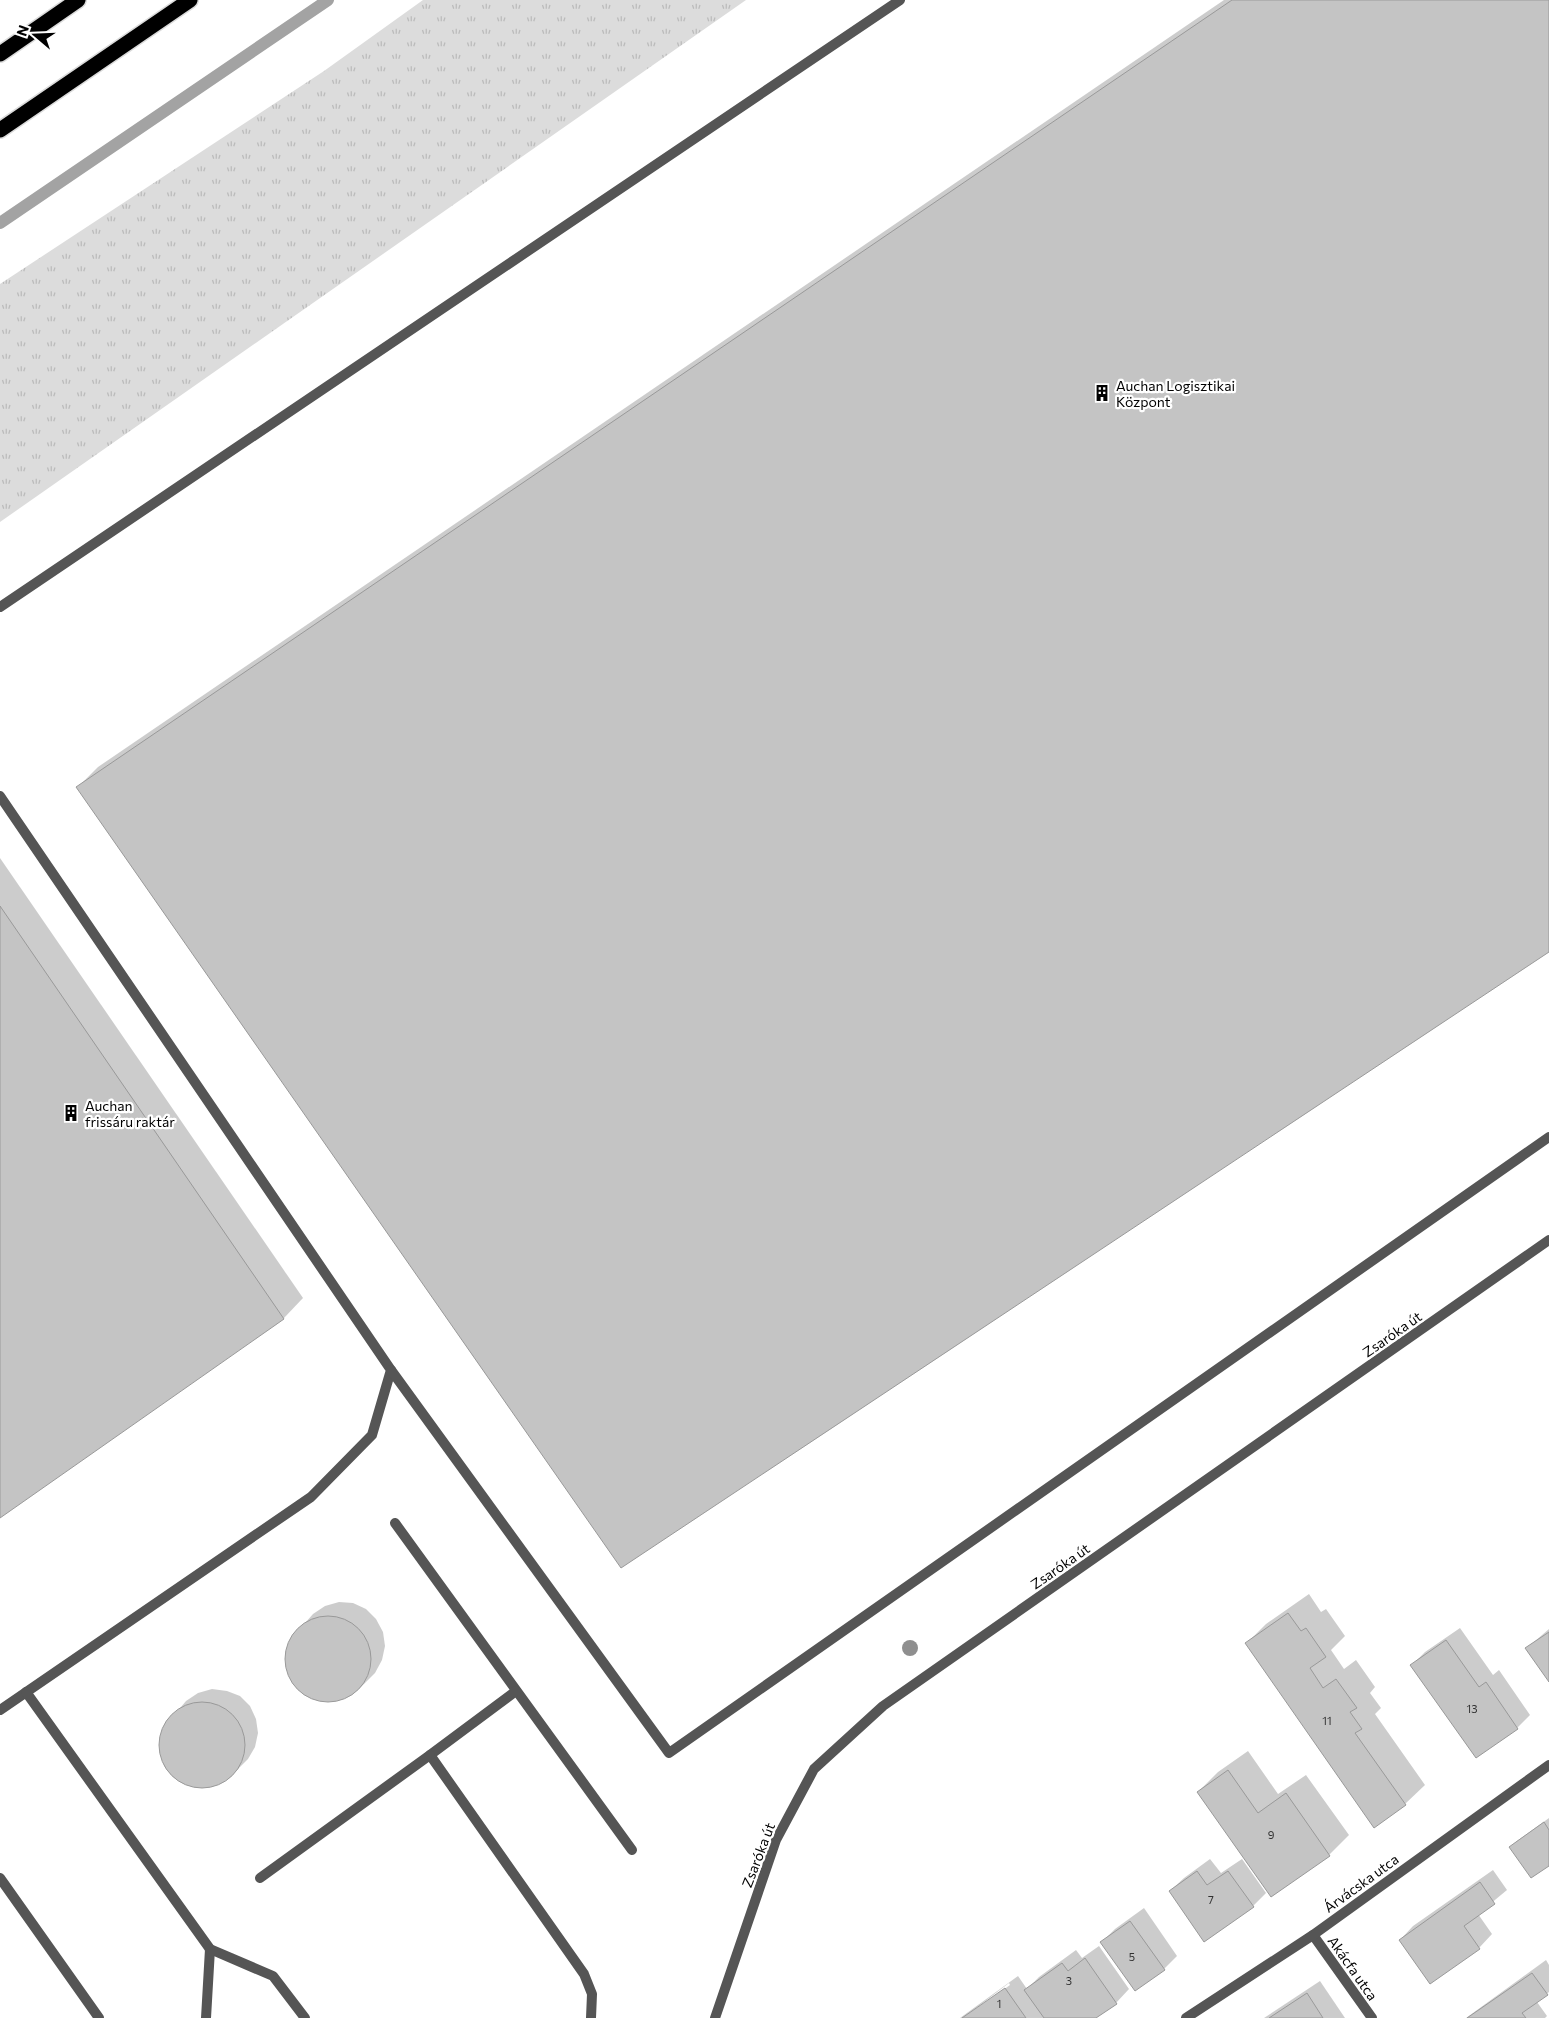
<svg xmlns="http://www.w3.org/2000/svg" width="1549" height="2018" viewBox="0 0 1549 2018" font-family="Commissioner,sans-serif">
<style>
.grass{fill:url(#grass-tufts)}
.shadow{fill:#0003}
.lines{fill:none;stroke-linecap:round;stroke-linejoin:round}
.stream{stroke:#a3a3a3;stroke-width:12}
.building{fill:#c4c4c4;stroke:#999}
.highway-casing{stroke:#dbdbdb;stroke-width:18}
.lane{stroke:#555;stroke-width:10}
.street{stroke:#555;stroke-width:10}
.highway{stroke:#000;stroke-width:15}
.tree{fill:#8f8f8f}
.labels{text-anchor:middle;dominant-baseline:central;stroke-width:4.5;stroke-linejoin:round;paint-order:stroke}
.number-label{font-size:11px;fill:#313131}
.poi-label{font-size:14px;fill:#000;stroke:#fff;text-anchor:start}
.street-label{font-size:14px;fill:#000;stroke:#fff}
</style>
<defs>
<pattern id="grass-tufts" width="24" height="20" patternUnits="userSpaceOnUse" patternTransform="scale(1.25)"><rect width="24" height="20" fill="#dcdcdc"/><path d="M3 7l-1-3M5 7V3M7 7l1-3M15 17l-1-3M17 17v-4M19 17l1-3" fill="none" stroke="#bbb"/></pattern>
</defs>
<rect width="100%" height="100%" fill="#fff"/>
<polygon class="grass" points="423,0 746,0 0,522 0,284 324,71"/>
<g class="shadow">
<polygon points="1224,0 1549,0 1549,951 78,787 98,767"/>
<polygon points="0,858 303,1298 284,1318 0,1517"/>
<polygon points="1309,1594 1321,1612 1326,1609 1345,1636 1331,1650 1344,1669 1356,1660 1375,1687 1370,1693 1381,1708 1375,1714 1425,1785 1405,1804 1247,1643 1266,1624"/>
<polygon points="339,1602 353,1603 366,1609 376,1619 383,1632 385,1646 382,1660 375,1673 361,1687 350,1696 337,1700 324,1701 311,1698 299,1690 291,1679 287,1666 287,1652 291,1639 313,1614 325,1606"/>
<polygon points="1460,1628 1493,1675 1499,1670 1530,1715 1517,1728 1476,1757 1412,1665 1425,1652"/>
<polygon points="1549,1629 1549,1679 1527,1648"/>
<polygon points="212,1689 227,1691 240,1696 250,1706 256,1719 258,1733 255,1747 248,1759 234,1773 223,1782 211,1787 197,1788 184,1784 173,1777 164,1766 160,1752 160,1739 165,1726 186,1701 198,1693"/>
<polygon points="1248,1751 1278,1794 1306,1775 1349,1835 1329,1855 1271,1896 1198,1792 1218,1772"/>
<polygon points="1549,1818 1549,1864 1510,1847 1517,1841"/>
<polygon points="1210,1859 1221,1873 1242,1859 1266,1893 1253,1906 1170,1891 1184,1878"/>
<polygon points="1493,1870 1507,1890 1478,1914 1492,1934 1479,1948 1430,1982 1400,1940 1413,1926"/>
<polygon points="1144,1908 1177,1956 1164,1969 1102,1942 1115,1929"/>
<polygon points="1099,1946 1129,1989 1116,2003 1094,2018 964,2018 1010,1985 1009,1983 963,2018 960,2018 1018,1976 1027,1989 1039,1977 1076,1950 1082,1958"/>
<polygon points="1546,1960 1549,1965 1549,1992 1537,2002 1547,2016 1545,2018 1466,2018"/>
<polygon points="1320,1981 1345,2018 1264,2018"/>
</g>
<g class="lines">
<polyline class="stream" points="0,223 328,0"/>
</g>
<g class="building">
<polygon points="1232,0 1549,0 1549,952 621,1568 76,787"/>
<polygon points="0,906 284,1319 0,1518"/>
<polygon points="1288,1613 1301,1631 1306,1628 1326,1657 1310,1668 1323,1688 1336,1679 1357,1708 1350,1712 1362,1729 1355,1733 1406,1805 1374,1828 1245,1643"/>
<circle cx="328" cy="1659" r="43"/>
<polygon points="1549,1632 1549,1682 1525,1648"/>
<polygon points="1446,1640 1479,1687 1486,1682 1518,1729 1476,1758 1410,1665"/>
<circle cx="202" cy="1745" r="43"/>
<polygon points="1228,1770 1258,1813 1286,1793 1330,1856 1271,1897 1197,1792"/>
<polygon points="1544,1822 1549,1830 1549,1866 1531,1878 1509,1847"/>
<polygon points="1197,1871 1207,1885 1228,1871 1254,1907 1204,1942 1169,1891"/>
<polygon points="1480,1882 1495,1904 1464,1926 1480,1949 1430,1984 1399,1940"/>
<polygon points="1130,1921 1165,1970 1135,1991 1100,1942"/>
<polygon points="1085,1958 1117,2004 1096,2018 1044,2018 1024,1990 1062,1963 1068,1971"/>
<polygon points="1532,1973 1548,1995 1522,2013 1526,2018 1467,2018"/>
<polygon points="1005,1988 1026,2018 962,2018"/>
<polygon points="1307,1993 1323,2018 1269,2018"/>
</g>
<g class="lines">
<g class="highway-casing">
<g id="highway">
<polyline points="0,54 78,0"/>
<polyline points="0,130 190,0"/>
</g>
</g>
<g class="lane">
<polyline points="0,607 900,0"/>
<polyline points="0,796 391,1370 372,1435 311,1497 0,1710"/>
<polyline points="391,1370 669,1753 1549,1137"/>
<polyline points="395,1523 632,1850"/>
<polyline points="516,1691 430,1755 584,1974 592,1994 591,2018"/>
<polyline points="26,1692 210,1949 273,1976 305,2018"/>
<polyline points="0,1878 99,2018"/>
<polyline points="260,1878 430,1755"/>
<polyline points="206,2018 210,1949"/>
<polyline points="715,2018 776,1840 814,1769 883,1706 1549,1240"/>
</g>
<g class="street">
<polyline points="1313,1935 1372,2018"/>
<polyline points="1186,2018 1313,1935 1549,1765"/>
</g>
<use href="#highway" class="highway"/>
</g>
<circle class="tree" cx="910" cy="1648" r="8"/>
<defs>
<g id="building-bare" transform="scale(1.35)"><path d="M-4-6H4V6H1V3H-1V6H-4ZM-2.5-4.3h1.7v1.8h-1.7ZM.8-4.3h1.7v1.8H.8ZM-2.5-1h1.7V.8h-1.7ZM.8-1h1.7V.8H.8Z" fill="#000" stroke="#fff" stroke-width="2.5" paint-order="stroke"/></g>
</defs>
<g fill-rule="evenodd">
<use href="#building-bare" x="1102" y="393"/>
<use href="#building-bare" x="71" y="1113"/>
</g>
<g class="labels">
<g class="number-label">
<text x="1472" y="1708">13</text>
<text x="1327" y="1720">11</text>
<text x="1271" y="1834">9</text>
<text x="1211" y="1899">7</text>
<text x="1132" y="1956">5</text>
<text x="1069" y="1980">3</text>
<text x="999" y="2003">1</text>
</g>
<g class="poi-label">
<text x="1116" y="385">Auchan Logisztikai<tspan x="1116" dy="16">Központ</tspan></text>
<text x="85" y="1105">Auchan<tspan x="85" dy="16">frissáru raktár</tspan></text>
</g>
<g class="street-label">
<text transform="translate(1392 1334) rotate(-35)">Zsaróka út</text>
<text transform="translate(1060 1566) rotate(-35)">Zsaróka út</text>
<text transform="translate(758 1855) rotate(-69)">Zsaróka út</text>
<text transform="translate(1361 1883) rotate(-36)">Árvácska utca</text>
<text transform="translate(1353 1968) rotate(55)">Akácfa utca</text>
</g>
</g>
<g transform="translate(35 35) rotate(289)" stroke="#ffffff" stroke-width="4" paint-order="stroke">
<path d="M0-4L9 19L0 12L-9 19Z" fill="#000000"/>
<text y="-8" font-size="14" font-weight="bold" text-anchor="middle" fill="#000000">N</text>
</g>
</svg>
